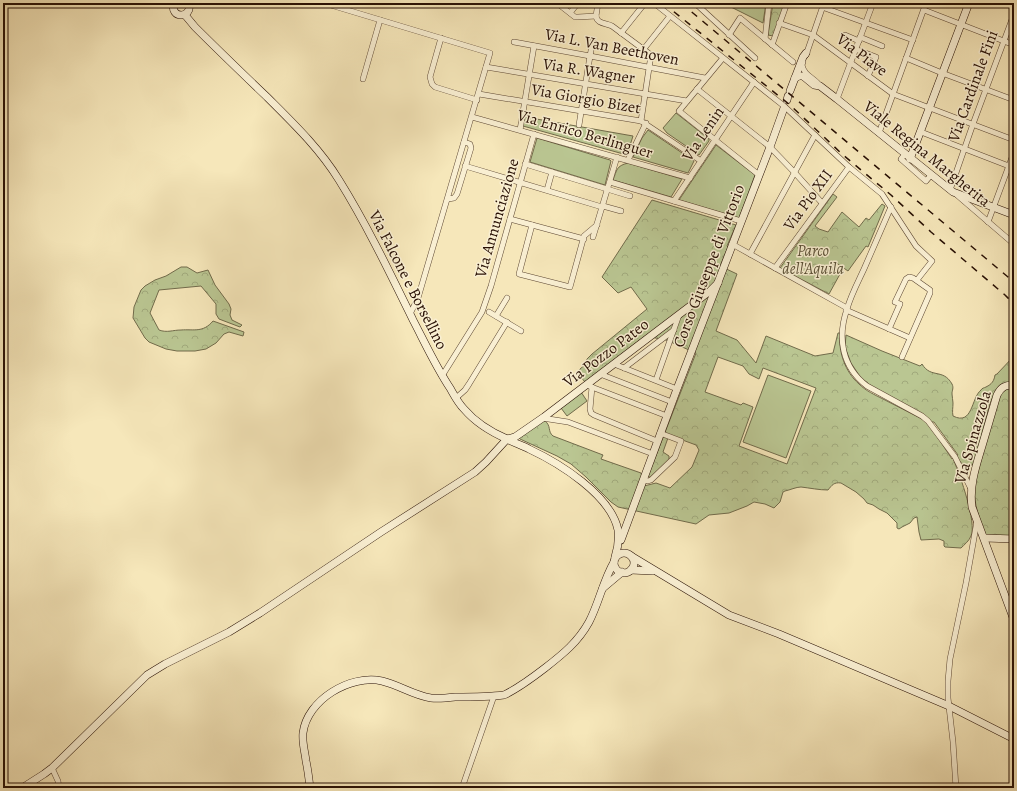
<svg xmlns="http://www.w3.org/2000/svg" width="1017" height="791" viewBox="0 0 1017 791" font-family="Alegreya,serif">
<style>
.green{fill:#bac692;stroke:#716b4b}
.forest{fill:url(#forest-crowns);stroke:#716b4b;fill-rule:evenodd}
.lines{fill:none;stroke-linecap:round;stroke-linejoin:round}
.street-casing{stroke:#5c4632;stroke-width:6}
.secondary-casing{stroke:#281004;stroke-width:8}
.street{stroke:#f9efd2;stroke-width:5}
.secondary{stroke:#f9efd2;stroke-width:7}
.rail{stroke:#281004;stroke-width:1.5;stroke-dasharray:7 7;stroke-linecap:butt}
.labels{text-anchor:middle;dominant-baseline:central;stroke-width:3;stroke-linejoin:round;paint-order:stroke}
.street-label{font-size:16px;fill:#281004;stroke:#f9efd2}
.park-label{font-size:16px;font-style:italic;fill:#5b5036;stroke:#f9efd2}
</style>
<defs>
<pattern id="forest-crowns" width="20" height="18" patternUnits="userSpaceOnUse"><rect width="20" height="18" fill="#bac692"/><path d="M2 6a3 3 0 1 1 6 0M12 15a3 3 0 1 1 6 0" fill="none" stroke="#a0a97c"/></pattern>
</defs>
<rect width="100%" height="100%" fill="#f6e7ba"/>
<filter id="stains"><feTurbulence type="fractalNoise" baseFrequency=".005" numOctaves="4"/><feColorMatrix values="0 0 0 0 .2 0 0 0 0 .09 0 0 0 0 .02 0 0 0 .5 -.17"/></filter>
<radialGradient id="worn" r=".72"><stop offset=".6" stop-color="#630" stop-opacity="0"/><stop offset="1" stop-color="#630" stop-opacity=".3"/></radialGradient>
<g class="green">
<polygon points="723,3 766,3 763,23"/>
<polygon points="676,113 709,139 709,141 699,155 667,133 663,128"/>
<polygon points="525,117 633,136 627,155 523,126"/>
<polygon points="648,130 694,161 688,173 633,157 642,138"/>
<polygon points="537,138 610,160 611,161 605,185 530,162"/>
<polygon points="716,145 755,175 739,218 679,200"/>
<path d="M 628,163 L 682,179 L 671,197 L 613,180 C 617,170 616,166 628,163 Z"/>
<polygon points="768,375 811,391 786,458 743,442"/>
<polygon points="581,392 587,401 567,416 561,408"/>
</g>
<g class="forest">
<polygon points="773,3 785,3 773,36 768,35"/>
<polygon points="833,194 837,197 815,226 819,229 828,232 842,212 859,227 866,218 869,220 882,204 885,206 868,247 866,246 848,271 835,262 832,269 840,274 829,294 780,268"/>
<path d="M 652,200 L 736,225 L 727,246 L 728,247 L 720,266 L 737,274 L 716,331 L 737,340 L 756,363 L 766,336 L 815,356 L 833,353 L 838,333 L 840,333 C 838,351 845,372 859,384 C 866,391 875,395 883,399 C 896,406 909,412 922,419 L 928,423 L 952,459 L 953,458 L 954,461 C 960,475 977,523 971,536 C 969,541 964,545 961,548 L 945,547 L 944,546 L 944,541 L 939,539 L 921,540 L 919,532 L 917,517 L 914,518 L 910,523 L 902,527 L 899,529 L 897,528 L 897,523 L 887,513 L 879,509 L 873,505 L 867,503 L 864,499 L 856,492 L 841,483 C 834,482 832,485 828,490 C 819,490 810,488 801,487 C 796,487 790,490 785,491 L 783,492 L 780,502 L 774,508 L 765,504 L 754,502 L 747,506 L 729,513 L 709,515 L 696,524 L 618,507 L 611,502 L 586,477 L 571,464 L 557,456 L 520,439 L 519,438 L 544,420 C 552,426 547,431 553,436 L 603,455 L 601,459 L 641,473 L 644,486 L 656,483 L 670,488 L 692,467 L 699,450 L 696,445 L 669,435 L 663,452 L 669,456 L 669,461 L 651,478 L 648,476 L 696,353 L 666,340 L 645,336 L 585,382 L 578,374 L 580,369 L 586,364 L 587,359 L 592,354 L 647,309 L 631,287 L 618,293 L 602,277 ZM 718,357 L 743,366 L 749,374 L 759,379 L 763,368 L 816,388 L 787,464 L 739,446 L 753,407 L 743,403 L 741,405 L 705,392 Z"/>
<path d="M 181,267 L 187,267 L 197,273 L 208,270 L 215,285 L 229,304 L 231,309 L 230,315 L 232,320 L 242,325 L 240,327 L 219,319 L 216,314 L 216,304 L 201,286 L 159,290 L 150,313 L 159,330 C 167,333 173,330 181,330 C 194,329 203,333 213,321 L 244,332 L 243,336 L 229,332 L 224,334 L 216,343 L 206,349 L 195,351 L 177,351 L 166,349 L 149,342 L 145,338 L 133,318 L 134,307 L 141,290 L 145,286 L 155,280 L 166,276 Z"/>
<path d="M 846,335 L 882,351 L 920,366 L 922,364 C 931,379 943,368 952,384 C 954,388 952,390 952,394 C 952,397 953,400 953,403 C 953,408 952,411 953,416 C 973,426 971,398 981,390 C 982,388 984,388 986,387 C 992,384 994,381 995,375 L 997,374 L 1014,356 L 1014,382 L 997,389 L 990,403 L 975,462 C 967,472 961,463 956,456 L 958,455 L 934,422 L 932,422 L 870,385 L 861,378 L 851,363 L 845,347 Z"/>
<path d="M 1014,387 L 1014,537 L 986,535 C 979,518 974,505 974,486 L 998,397 L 1002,391 Z"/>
</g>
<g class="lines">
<g class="street-casing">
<g id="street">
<polyline points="324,3 490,53 418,298 410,314"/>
<polyline points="557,3 575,17 578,17 596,16"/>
<polyline points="654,3 784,106 849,167 882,194 916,246 932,261 917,280"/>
<polyline points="695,3 755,58"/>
<polyline points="822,7 913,40"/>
<polyline points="924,10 1014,45"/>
<polyline points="570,13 578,3"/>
<path d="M 596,16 C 597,24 606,23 612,26 L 651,55 L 641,121"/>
<polyline points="596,16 598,3"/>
<polyline points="779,23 813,35 893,94 1014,140"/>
<polyline points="621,33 645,3"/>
<polyline points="729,35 740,18 793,62"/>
<polyline points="845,35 859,41"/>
<polyline points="860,37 882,46"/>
<polyline points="441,38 430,77 432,84 435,87 477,100"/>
<polyline points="765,39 769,3"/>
<polyline points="514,42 590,56 705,78"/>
<polyline points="772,45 787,3"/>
<polyline points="855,49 876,57 868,76"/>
<polyline points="643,50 670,16"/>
<polyline points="806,55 824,3"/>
<polyline points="723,58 679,111 759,175"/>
<polyline points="906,58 942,73 1014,100"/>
<path d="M 803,62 L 802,65 C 804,76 815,78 820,86"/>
<polyline points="486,67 687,101"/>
<polyline points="363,79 380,20"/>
<polyline points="697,89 770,147 795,173 822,203"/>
<polyline points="479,94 641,121 701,161"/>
<polyline points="837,99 873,3"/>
<polyline points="472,117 690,178"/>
<polyline points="579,125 590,56 593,40"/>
<polyline points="520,130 534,46"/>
<polyline points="921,132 1014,168"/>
<polyline points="879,133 926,3"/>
<polyline points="905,154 901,159 926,181 931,175"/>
<polyline points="628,160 646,123"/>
<polyline points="525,164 630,196"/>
<polyline points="465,166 602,207"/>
<polyline points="610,182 741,221"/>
<polyline points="547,190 552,172"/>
<polyline points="950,190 973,124 1014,14"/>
<polyline points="957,195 1014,244"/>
<polyline points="448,199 454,198 457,194 471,148 470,144 464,142"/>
<polyline points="674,201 754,82"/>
<polyline points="603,206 621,211"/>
<path d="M 891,207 C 882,228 873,248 864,269 C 858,282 851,295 847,309 C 837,338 842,367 867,386 L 922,416 L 928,421 L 955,457 L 971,489"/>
<polyline points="510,219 584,239"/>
<polyline points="988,222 1014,152"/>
<polyline points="532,225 519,274 570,287 584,236 597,225"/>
<polyline points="593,237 617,157"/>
<polyline points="732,244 847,308"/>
<polyline points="750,254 815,135"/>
<polyline points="775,268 849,167"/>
<polyline points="846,310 910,338"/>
<polyline points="489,312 521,331"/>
<polyline points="496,316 507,298"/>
<polyline points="889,329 900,304 895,302 906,279 909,277 913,278 930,290 930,293 902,357"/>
<polyline points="614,364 677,389"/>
<polyline points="624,368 674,330"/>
<polyline points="600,374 672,402"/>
<polyline points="442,376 482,312 491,286 534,134"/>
<polyline points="656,380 679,315"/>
<polyline points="589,386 667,416"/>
<polyline points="592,387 590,409 591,413 594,415 657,441"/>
<polyline points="456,398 465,390 469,384 507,322"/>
<polyline points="542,418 568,422 653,454"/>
<polyline points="643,480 648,481 651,480 675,457 681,441 660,433"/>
<polyline points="52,768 58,781 59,788"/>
<polyline points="462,788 494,696"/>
<polyline points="956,788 953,742 948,698 948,681 950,659 966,583 977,521"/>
</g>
</g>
<g class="secondary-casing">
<g id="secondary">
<path d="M 174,3 C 169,19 193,19 189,3"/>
<path d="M 185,15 L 195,27 C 219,51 243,74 268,98 C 294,124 320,149 339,180 C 367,225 390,273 413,320 C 425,343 436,367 450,388 C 454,395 458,403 464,409 C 475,422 491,432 507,439 C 514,443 522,445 529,449 C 559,463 611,495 618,530 C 619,539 618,548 615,557"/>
<polyline points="795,78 799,76 803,76 814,85 820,86 837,99 953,192 1014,215"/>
<polyline points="790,91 803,57 806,53"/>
<polyline points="787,100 788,96"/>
<polyline points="910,159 969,3"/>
<path d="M 1014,385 C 1005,385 1001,387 997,395 C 992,412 987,429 982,446 C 976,466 969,486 972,507 L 1014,620"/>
<polyline points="985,538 1014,539"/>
<polyline points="621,540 677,389 770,147 784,108"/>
<circle cx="624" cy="563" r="10"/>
<polyline points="631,556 729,615 779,634 949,706 1014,739"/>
<polyline points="631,570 652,571"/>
<polyline points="603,588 622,572"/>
<polyline points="22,788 44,774 52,768 147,675 165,664 229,632 260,613 381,532 475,472 486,462 507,439 515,437 544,417 710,291 718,283"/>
<path d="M 310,788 C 309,779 308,770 306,761 C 305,752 302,743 303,733 C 307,700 350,674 382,681 C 399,685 413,695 431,698 C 439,699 447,698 455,697 C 472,697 488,697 504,695 C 519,688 532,678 545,668 C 563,654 578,642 589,622 C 599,603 603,581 614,562"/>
</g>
</g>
<use href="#street" class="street"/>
<use href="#secondary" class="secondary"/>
<g class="rail">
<polyline points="663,3 790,105 842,154 891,195 931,232 1005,295 1014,304"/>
<polyline points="681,3 1014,282"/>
</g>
</g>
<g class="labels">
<g class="street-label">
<text transform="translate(612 47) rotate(11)">Via L. Van Beethoven</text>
<text transform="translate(862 55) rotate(37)">Via Piave</text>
<text transform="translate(589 71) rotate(9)">Via R. Wagner</text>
<text transform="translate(973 86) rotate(-70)">Via Cardinale Fini</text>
<text transform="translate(586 99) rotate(10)">Via Giorgio Bizet</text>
<text transform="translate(585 134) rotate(16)">Via Enrico Berlinguer</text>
<text transform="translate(703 134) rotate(-56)">Via Lenin</text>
<text transform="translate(927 154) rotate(39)">Viale Regina Margherita</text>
<text transform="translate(808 200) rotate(-54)">Via Pio XII</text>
<text transform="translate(497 218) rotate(-74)">Via Annunciazione</text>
<text transform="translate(709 266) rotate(-69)">Corso Giuseppe di Vittorio</text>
<text transform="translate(408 280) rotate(63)">Via Falcone e Borsellino</text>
<text transform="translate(606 353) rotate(-37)">Via Pozzo Pateo</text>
<text transform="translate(973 437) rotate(-74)">Via Spinazzola</text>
</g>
<g class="park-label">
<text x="813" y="251">Parco<tspan x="813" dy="18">dell'Aquila</tspan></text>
</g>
</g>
<rect width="1017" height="791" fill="none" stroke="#f6e7ba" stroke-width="16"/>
<rect x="4" y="4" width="1009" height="783" fill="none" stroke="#281004" stroke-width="2"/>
<rect x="8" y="8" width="1001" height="775" fill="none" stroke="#281004"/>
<rect width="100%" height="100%" filter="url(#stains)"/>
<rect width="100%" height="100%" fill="url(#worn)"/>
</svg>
